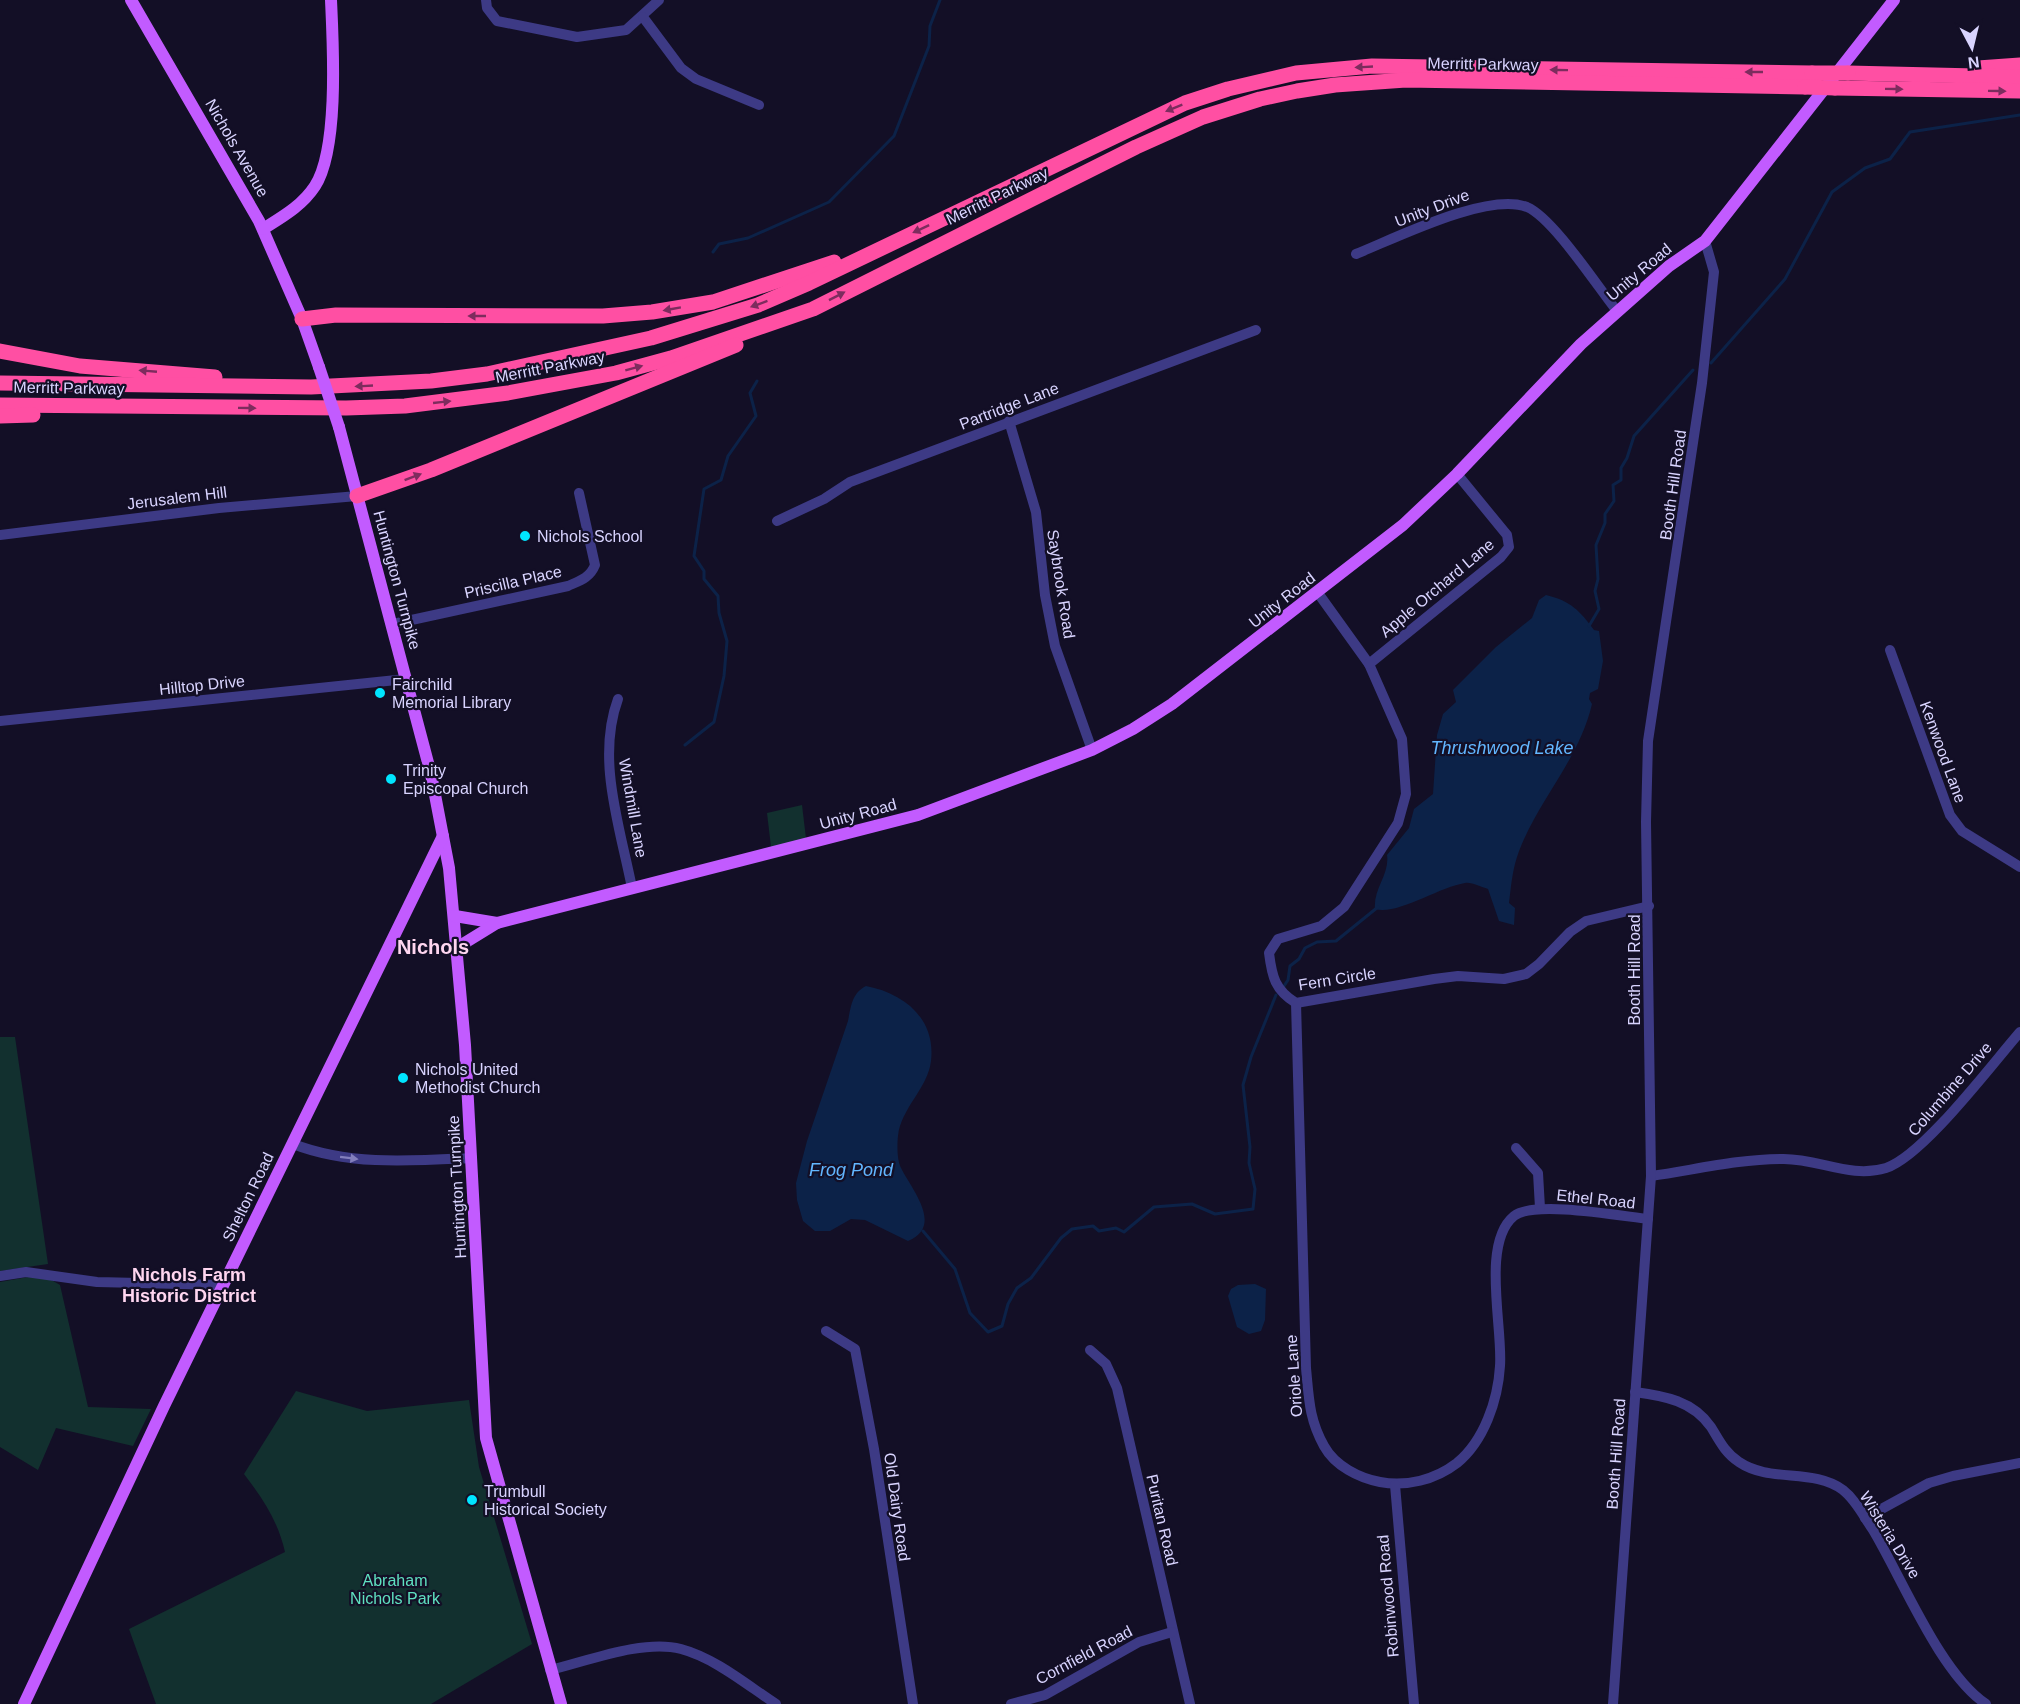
<svg xmlns="http://www.w3.org/2000/svg" width="2020" height="1704" viewBox="0 0 2020 1704" font-family="Helvetica,sans-serif">
<style>
.green{fill:#12302f}
.water{fill:#0c2248}
.lines{fill:none;stroke-linecap:round;stroke-linejoin:round}
.stream{stroke:#0c2248;stroke-width:3}
.minor{stroke:#3d3a85;stroke-width:10}
.major{stroke:#c25bff;stroke-width:12}
.highway{stroke:#ff4fa3;stroke-width:15}
.major-bridge{stroke:#c25bff;stroke-width:12}
.highway-bridge{stroke:#ff4fa3;stroke-width:15}
.oneway{fill:#7d2c5e}
.oneway2{fill:#837fbc}
.poi-dot{fill:#00e5ff;stroke:#130f26;stroke-width:2}
.labels{text-anchor:middle;dominant-baseline:central;stroke-width:4.5;stroke-linejoin:round;paint-order:stroke}
.street-label{font-size:16px;fill:#d9d4ff;stroke:#130f26}
.poi-label{font-size:16px;fill:#d9d4ff;stroke:#130f26;text-anchor:start}
.park-label{font-size:16px;fill:#5fe0c0;stroke:#130f26}
.water-label{font-size:18px;font-style:italic;fill:#62b6ff;stroke:#130f26}
.neighbourhood-label{font-size:18px;font-weight:bold;fill:#ffd6f0;stroke:#130f26}
.quarter-label{font-size:20px;font-weight:bold;fill:#ffd6f0;stroke:#130f26}
</style>
<rect width="100%" height="100%" fill="#130f26"/>
<g class="green">
<polygon points="802,805 807,847 772,855 767,813"/>
<polygon points="0,1037 15,1037 48,1264 0,1271"/>
<polygon points="28,1277 48,1278 60,1285 88,1407 151,1409 133,1446 56,1428 38,1470 0,1447 0,1282"/>
<path d="M 296,1391 L 367,1411 L 469,1400 L 479,1467 L 532,1644 L 431,1704 L 156,1704 L 129,1629 L 285,1552 C 278,1521 263,1499 244,1474 Z"/>
</g>
<g class="water">
<path d="M 1546,595 C 1571,601 1580,611 1594,630 L 1599,631 L 1603,661 L 1598,689 L 1590,693 L 1589,699 L 1592,704 C 1579,761 1535,803 1517,857 C 1512,872 1511,888 1509,903 L 1515,908 L 1514,925 L 1499,921 L 1488,889 C 1481,887 1472,882 1465,883 C 1439,887 1396,916 1375,909 C 1373,889 1390,874 1387,855 L 1409,828 L 1414,809 L 1433,794 L 1437,735 L 1443,714 L 1456,702 L 1453,690 L 1496,647 L 1532,618 L 1539,600 Z"/>
<path d="M 866,986 C 903,993 936,1018 931,1061 C 928,1088 901,1108 898,1136 C 897,1145 897,1160 901,1168 C 912,1190 944,1226 908,1241 L 865,1220 L 851,1219 L 830,1231 L 815,1231 L 803,1221 L 797,1200 L 796,1183 L 807,1141 L 848,1021 C 851,1006 852,993 866,986 Z"/>
<polygon points="1255,1284 1266,1289 1265,1320 1261,1331 1249,1334 1237,1327 1228,1296 1231,1289 1238,1285"/>
</g>
<g class="lines">
<g class="stream">
<polyline points="713,252 719,244 748,238 829,202 894,136 929,46 930,26 940,0"/>
<polyline points="1711,363 1785,279 1832,192 1865,168 1890,159 1910,132 2020,115"/>
<polyline points="1589,626 1599,609 1595,591 1598,579 1596,545 1605,523 1605,514 1614,501 1613,485 1621,480 1621,468 1627,458 1634,436 1693,370"/>
<polyline points="685,745 714,722 724,676 727,641 719,613 718,596 704,579 704,571 694,556 704,489 721,480 728,456 756,416 750,393 757,381"/>
<polyline points="1284,986 1288,980 1290,966 1299,959 1305,948 1317,942 1336,941 1378,907"/>
<polyline points="923,1231 955,1269 970,1313 988,1332 1002,1326 1008,1304 1017,1288 1031,1278 1061,1238 1072,1229 1093,1226 1099,1231 1116,1228 1124,1232 1154,1207 1192,1204 1215,1214 1253,1209 1255,1189 1249,1163 1250,1147 1243,1085 1251,1057 1276,995"/>
</g>
<g class="minor">
<polyline points="486,0 487,8 497,21 577,37 626,30 659,0"/>
<polyline points="643,17 681,68 696,79 759,105"/>
<path d="M 1356,254 C 1396,238 1487,192 1527,207 C 1553,218 1597,286 1617,311"/>
<polyline points="1009,421 1036,512 1045,595 1055,646 1092,750"/>
<polyline points="777,521 824,499 850,482 1256,330"/>
<polyline points="0,535 219,508 357,496"/>
<path d="M 1318,593 L 1369,664 L 1402,739 L 1406,794 L 1398,823 L 1344,907 L 1321,926 L 1278,939 L 1269,953 C 1272,977 1275,990 1296,1003 L 1434,979 L 1458,976 L 1504,979 L 1526,974 L 1539,964 L 1570,932 L 1586,921 L 1649,906"/>
<path d="M 393,624 L 568,586 C 579,581 590,578 595,565 L 579,493"/>
<polyline points="1890,650 1950,815 1962,831 2020,867"/>
<polyline points="1369,664 1501,557 1509,547 1507,535 1457,474"/>
<path d="M 618,699 C 596,759 620,827 632,888"/>
<polyline points="0,721 406,679"/>
<path d="M 1296,1003 L 1306,1368 C 1309,1399 1309,1419 1324,1446 C 1335,1466 1359,1478 1380,1482 C 1406,1487 1435,1480 1457,1463 C 1484,1441 1498,1400 1500,1366 C 1503,1327 1481,1243 1514,1216 C 1534,1200 1621,1216 1648,1219"/>
<path d="M 293,1144 C 350,1166 412,1161 472,1158"/>
<polyline points="1516,1148 1538,1173 1540,1208"/>
<path d="M 1651,1176 C 1694,1170 1738,1159 1782,1159 C 1818,1158 1850,1179 1886,1168 C 1923,1156 1992,1064 2020,1032"/>
<polyline points="0,1276 26,1272 97,1282 223,1285"/>
<polyline points="826,1331 855,1349 874,1449 913,1704"/>
<polyline points="1090,1350 1106,1364 1117,1388 1190,1704"/>
<path d="M 1635,1392 C 1665,1396 1693,1401 1711,1427 C 1719,1440 1725,1453 1739,1462 C 1770,1483 1813,1468 1843,1490 C 1856,1500 1864,1517 1873,1530 C 1903,1580 1940,1673 1986,1704"/>
<polyline points="1395,1485 1414,1704"/>
<polyline points="1865,1518 1929,1483 1953,1476 2020,1463"/>
<path d="M 550,1670 C 588,1661 643,1639 681,1649 C 715,1658 747,1685 776,1704"/>
<polyline points="1011,1704 1045,1695 1139,1642 1172,1632"/>
<polyline points="1613,1704 1651,1176 1646,822 1648,741 1702,383 1714,272 1705,241"/>
</g>
<g class="major">
<polyline points="131,0 259,221 302,319 319,367"/>
<path d="M 263,229 C 282,217 302,206 315,186 C 339,149 333,45 331,0"/>
<polyline points="339,427 431,774 449,868 465,1045 486,1438 561,1704"/>
<polyline points="455,916 497,923"/>
<polyline points="458,947 497,923 918,815 1092,750 1133,729 1172,704 1403,525 1457,474 1581,344 1669,266 1705,241 1894,0"/>
<polyline points="24,1704 164,1406 443,836"/>
</g>
<g class="highway">
<polyline points="1978,68 2020,65"/>
<polyline points="1848,73 2020,77"/>
<polyline points="1835,88 2020,91"/>
<polyline points="302,319 336,315 603,316 652,312 713,302 834,262"/>
<polyline points="0,351 80,366 215,377"/>
<polyline points="0,383 311,387 431,381 487,374 651,338 758,305 809,283 1185,103 1228,89 1296,73 1372,66 1812,73"/>
<polyline points="0,405 346,408 405,406 508,393 616,373 671,358 813,309 1136,147 1203,117 1260,99 1297,91 1335,85 1406,80 1805,87"/>
<polyline points="0,416 33,415"/>
<polyline points="357,496 431,470 736,345"/>
</g>
<polyline class="major-bridge" points="319,367 339,427"/>
<g class="highway-bridge">
<polyline points="1812,73 1848,73"/>
<polyline points="1805,87 1835,88"/>
</g>
</g>
<defs><path id="oneway-solid" d="M-6-.8H1V-3.2L6.5 0L1 3.2V.8H-6Z" transform="scale(1.5)"/></defs>
<g class="oneway">
<use href="#oneway-solid" transform="translate(1364 67) rotate(177)"/>
<use href="#oneway-solid" transform="translate(1559 70) rotate(-179)"/>
<use href="#oneway-solid" transform="translate(1754 72) rotate(-180)"/>
<use href="#oneway-solid" transform="translate(1894 89) rotate(1)"/>
<use href="#oneway-solid" transform="translate(1997 91) rotate(1)"/>
<use href="#oneway-solid" transform="translate(1174 108) rotate(158)"/>
<use href="#oneway-solid" transform="translate(921 229) rotate(155)"/>
<use href="#oneway-solid" transform="translate(837 296) rotate(-27)"/>
<use href="#oneway-solid" transform="translate(759 304) rotate(160)"/>
<use href="#oneway-solid" transform="translate(672 309) rotate(170)"/>
<use href="#oneway-solid" transform="translate(477 316) rotate(-180)"/>
<use href="#oneway-solid" transform="translate(634 368) rotate(-15)"/>
<use href="#oneway-solid" transform="translate(148 371) rotate(-175)"/>
<use href="#oneway-solid" transform="translate(364 386) rotate(177)"/>
<use href="#oneway-solid" transform="translate(442 402) rotate(-6)"/>
<use href="#oneway-solid" transform="translate(247 408) rotate(1)"/>
<use href="#oneway-solid" transform="translate(413 477) rotate(-21)"/>
</g>
<use class="oneway2" href="#oneway-solid" transform="translate(349 1158) rotate(7)"/>
<g class="poi-dot">
<circle cx="525" cy="536" r="6"/>
<circle cx="380" cy="693" r="6"/>
<circle cx="391" cy="779" r="6"/>
<circle cx="403" cy="1078" r="6"/>
<circle cx="472" cy="1500" r="6"/>
</g>
<g class="labels">
<g class="street-label">
<text transform="translate(1483 64) rotate(1)">Merritt Parkway</text>
<text transform="translate(237 148) rotate(60)">Nichols Avenue</text>
<text transform="translate(997 196) rotate(-26)">Merritt Parkway</text>
<text transform="translate(1432 208) rotate(-21)">Unity Drive</text>
<text transform="translate(1639 272) rotate(-40)">Unity Road</text>
<text transform="translate(550 367) rotate(-11)">Merritt Parkway</text>
<text transform="translate(69 388) rotate(1)">Merritt Parkway</text>
<text transform="translate(1009 406) rotate(-21)">Partridge Lane</text>
<text transform="translate(1673 485) rotate(-82)">Booth Hill Road</text>
<text transform="translate(177 498) rotate(-7)">Jerusalem Hill</text>
<text transform="translate(397 580) rotate(75)">Huntington Turnpike</text>
<text transform="translate(513 582) rotate(-13)">Priscilla Place</text>
<text transform="translate(1061 584) rotate(81)">Saybrook Road</text>
<text transform="translate(1437 588) rotate(-40)">Apple Orchard Lane</text>
<text transform="translate(1282 600) rotate(-38)">Unity Road</text>
<text transform="translate(202 685) rotate(-6)">Hilltop Drive</text>
<text transform="translate(1943 752) rotate(70)">Kenwood Lane</text>
<text transform="translate(633 808) rotate(80)">Windmill Lane</text>
<text transform="translate(858 814) rotate(-15)">Unity Road</text>
<text transform="translate(1634 970) rotate(-90)">Booth Hill Road</text>
<text transform="translate(1337 979) rotate(-9)">Fern Circle</text>
<text transform="translate(1950 1089) rotate(-49)">Columbine Drive</text>
<text transform="translate(457 1187) rotate(-93)">Huntington Turnpike</text>
<text transform="translate(248 1197) rotate(-64)">Shelton Road</text>
<text transform="translate(1596 1199) rotate(6)">Ethel Road</text>
<text transform="translate(1294 1376) rotate(-94)">Oriole Lane</text>
<text transform="translate(1616 1454) rotate(-86)">Booth Hill Road</text>
<text transform="translate(897 1507) rotate(82)">Old Dairy Road</text>
<text transform="translate(1162 1520) rotate(77)">Puritan Road</text>
<text transform="translate(1890 1535) rotate(58)">Wisteria Drive</text>
<text transform="translate(1388 1596) rotate(-95)">Robinwood Road</text>
<text transform="translate(1084 1655) rotate(-28)">Cornfield Road</text>
</g>
<g class="poi-label">
<text x="537" y="536">Nichols School</text>
<text x="392" y="684">Fairchild<tspan x="392" dy="18">Memorial Library</tspan></text>
<text x="403" y="770">Trinity<tspan x="403" dy="18">Episcopal Church</tspan></text>
<text x="415" y="1069">Nichols United<tspan x="415" dy="18">Methodist Church</tspan></text>
<text x="484" y="1491">Trumbull<tspan x="484" dy="18">Historical Society</tspan></text>
</g>
<g class="park-label">
<text x="395" y="1580">Abraham<tspan x="395" dy="18">Nichols Park</tspan></text>
</g>
<g class="water-label">
<text x="1502" y="748">Thrushwood Lake</text>
<text x="851" y="1170">Frog Pond</text>
</g>
<g class="neighbourhood-label">
<text x="189" y="1275">Nichols Farm<tspan x="189" dy="21">Historic District</tspan></text>
</g>
<g class="quarter-label">
<text x="433" y="947">Nichols</text>
</g>
</g>
<g transform="translate(1972 48) rotate(173)" stroke="#130f26" stroke-width="4.5" paint-order="stroke">
<path d="M0-4.5L10 22L0 15L-10 22Z" fill="#d9d4ff"/>
<text y="-9" font-size="16" font-weight="bold" text-anchor="middle" fill="#d9d4ff">N</text>
</g>
</svg>
